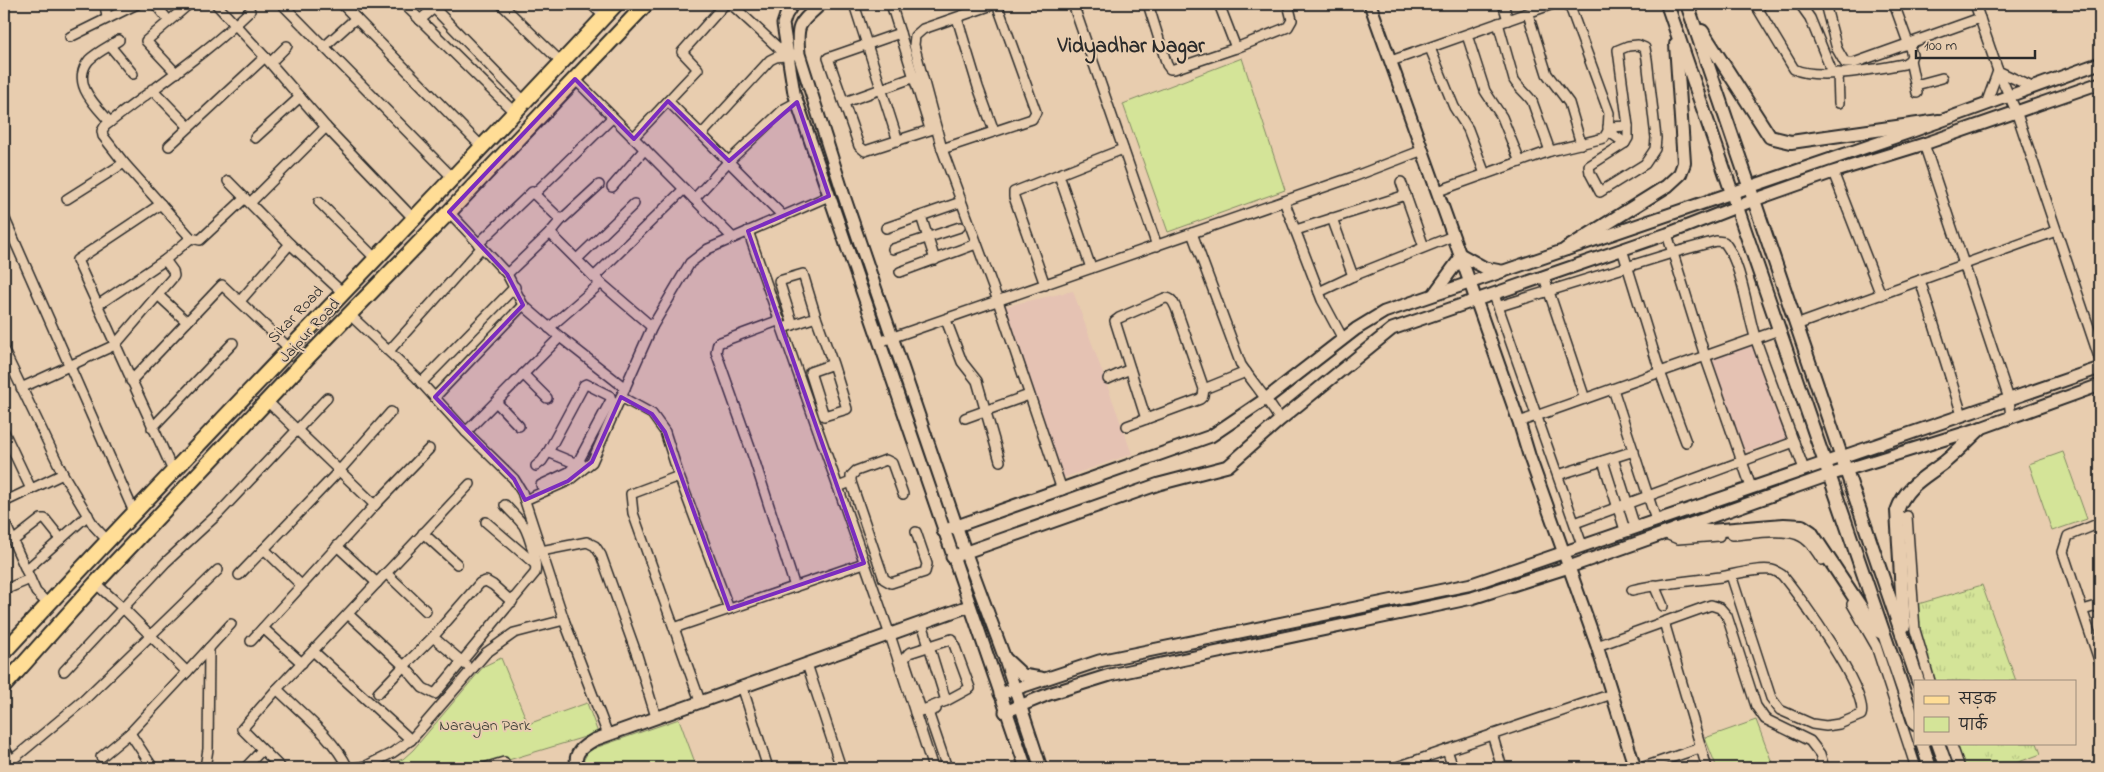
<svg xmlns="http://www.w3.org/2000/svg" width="2104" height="772" viewBox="0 0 2104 772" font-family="'Indie Flower','Playpen Sans Deva',sans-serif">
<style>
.built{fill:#e5c2b3}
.grass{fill:url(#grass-tufts);stroke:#808862}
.park{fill:#d4e498;stroke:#808862}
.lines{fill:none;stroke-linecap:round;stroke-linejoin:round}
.minor-casing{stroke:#2b2b2b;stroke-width:12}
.tertiary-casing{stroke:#2b2b2b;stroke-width:15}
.secondary-casing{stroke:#2b2b2b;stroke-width:16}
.primary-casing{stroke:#2b2b2b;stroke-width:18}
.minor{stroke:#e8cdaf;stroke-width:9}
.tertiary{stroke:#e8cdaf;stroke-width:11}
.secondary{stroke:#e8cdaf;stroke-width:12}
.primary{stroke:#ffdd96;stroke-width:14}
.marked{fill:#7b2cbf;fill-opacity:0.2;stroke:#7b2cbf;stroke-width:4;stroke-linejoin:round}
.labels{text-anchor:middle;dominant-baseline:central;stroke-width:4;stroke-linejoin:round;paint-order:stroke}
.street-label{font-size:16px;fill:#2b2b2b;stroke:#e8cdaf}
.park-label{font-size:16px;fill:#3c3e36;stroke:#e8cdaf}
.district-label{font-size:21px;font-weight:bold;fill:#2b2b2b;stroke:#e8cdaf}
</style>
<defs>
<pattern id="grass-tufts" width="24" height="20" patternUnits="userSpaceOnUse" patternTransform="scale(1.25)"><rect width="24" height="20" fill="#d4e498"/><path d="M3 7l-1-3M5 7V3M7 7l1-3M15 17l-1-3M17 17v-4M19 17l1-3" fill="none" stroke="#b6c483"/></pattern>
</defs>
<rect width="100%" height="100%" fill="#e8cdaf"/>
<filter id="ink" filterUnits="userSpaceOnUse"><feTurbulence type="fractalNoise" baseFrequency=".02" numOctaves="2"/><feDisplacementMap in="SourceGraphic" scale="10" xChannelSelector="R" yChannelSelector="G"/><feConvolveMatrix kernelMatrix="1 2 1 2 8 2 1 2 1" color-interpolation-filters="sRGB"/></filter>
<g filter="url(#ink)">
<g class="built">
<polygon points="1073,291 1132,454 1063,478 1006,306"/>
<polygon points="1753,343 1789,438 1743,453 1711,359"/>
</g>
<g class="grass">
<polygon points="1982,585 2016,681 1933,681 1918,636 1915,605"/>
<polygon points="1955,743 2037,743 2041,754 2002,768 1964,768"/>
</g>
<g class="park">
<polygon points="1242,58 1285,190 1168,232 1123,104"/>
<polygon points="2063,452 2087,519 2052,531 2029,464"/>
<polygon points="501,658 528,724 587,703 598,733 482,768 374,768 403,759 413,750 484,666"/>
<polygon points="679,719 697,768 585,768 583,761 589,750"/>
<polygon points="1756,720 1774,768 1717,768 1705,738"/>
</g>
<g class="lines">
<g class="minor-casing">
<g id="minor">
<polyline points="105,4 107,18"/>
<polyline points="155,4 169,21"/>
<polyline points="216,4 265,57 326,127 413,218"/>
<polyline points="282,4 453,178"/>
<polyline points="342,4 482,147"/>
<polyline points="404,4 515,113"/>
<polyline points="439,4 434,8 525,102"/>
<polyline points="501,4 562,63"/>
<polyline points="591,4 604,16"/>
<polyline points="731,4 786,55"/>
<polyline points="854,4 898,141"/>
<polyline points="891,4 930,129"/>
<polyline points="995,4 923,29 915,36 914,45 942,149 998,301 1062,490"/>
<polyline points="1073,4 1157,246"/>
<polyline points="1148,4 1167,65 1170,69 1174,69 1236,48"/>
<polyline points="1219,4 1236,48 1288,27 1292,20 1288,4"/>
<polyline points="1503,4 1508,20"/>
<path d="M 1755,4 L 1794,69 C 1817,81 1879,68 1904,64 L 1910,60 L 1912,55 L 1910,48 L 1894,4"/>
<polyline points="1800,4 1810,18 1830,67 1830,73"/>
<polyline points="1825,4 1837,49 1845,63 1854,63 1980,18"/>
<polyline points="1975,4 1998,71 2016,111 2100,360"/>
<polyline points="1528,14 1547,74 1569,103 1581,144"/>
<polyline points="957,18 978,87 994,131"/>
<polyline points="420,20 434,8"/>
<path d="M 1498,23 L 1514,80 C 1519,88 1526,93 1532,101 L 1550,151"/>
<polyline points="900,33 828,58 859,146 865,151 936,128"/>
<polyline points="1467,35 1485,91 1502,117 1520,162"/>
<polyline points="70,37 137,4"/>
<polygon points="1638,45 1645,48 1647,59 1656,138 1655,149 1645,164 1600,192 1590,173 1589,166 1625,143 1628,138 1628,126 1618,50 1628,46"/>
<polyline points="110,46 133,74"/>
<polyline points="324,47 356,18"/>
<polyline points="1430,48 1454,107 1468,129 1485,174"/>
<polyline points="1910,60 1917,93"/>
<polyline points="1391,61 1553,4"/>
<polyline points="271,62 287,46"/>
<polyline points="176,73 146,41 189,4"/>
<polyline points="1838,73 1839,103"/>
<polyline points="575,79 733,238"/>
<polyline points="1916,85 1942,78"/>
<polyline points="152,89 189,127"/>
<polyline points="668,101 783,216"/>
<polyline points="845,102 915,77"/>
<polyline points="1986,104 1998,71 2032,87"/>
<path d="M 110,122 C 96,106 70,83 89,60 C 97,52 110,46 119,40"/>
<polyline points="1608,127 1628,126"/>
<polyline points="1608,131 1625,143"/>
<polyline points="702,134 770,60 776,57 794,55"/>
<polyline points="255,138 300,97"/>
<polyline points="633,138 698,69 682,52 725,4"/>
<polyline points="1924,144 2009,399 2011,418"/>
<polyline points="169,146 265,57"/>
<polyline points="942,149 1032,119 1036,112 997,4"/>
<path d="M 124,163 L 103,136 L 102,131 L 105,126 C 153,88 206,54 250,11"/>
<polyline points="1833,172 1881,295"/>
<polyline points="1059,175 1091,268"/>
<polyline points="228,181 290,244 342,292"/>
<polyline points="1401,182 1424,247"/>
<polyline points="612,187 645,149"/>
<polyline points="1438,191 1550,151 1604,138 1608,131 1609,113 1569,4"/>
<polyline points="534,194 612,118"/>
<polyline points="67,199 124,163 191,238 200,240 245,198"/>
<polyline points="694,199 729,161 784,109 797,102"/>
<polyline points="1284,201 1322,300 1343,339"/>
<polyline points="319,202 375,258"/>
<polyline points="250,203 326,127"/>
<polyline points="161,204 77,260 173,471"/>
<polyline points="449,212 507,274 523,305 560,337 625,388"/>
<polyline points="921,216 935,260"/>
<polyline points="4,217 134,512"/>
<polyline points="1332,218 1353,276 1453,236"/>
<polyline points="561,220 599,185"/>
<polyline points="886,228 961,202"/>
<polyline points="1296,230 1406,195"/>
<polyline points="748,231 890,635 933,768"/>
<polyline points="550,233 594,277 652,327"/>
<path d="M 1192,233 L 1241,365 C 1254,384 1268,400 1280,420"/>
<polyline points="1667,234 1705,356 1751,487"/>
<polyline points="478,244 532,192 561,220 550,233 507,274"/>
<polyline points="893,249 960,227"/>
<polyline points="1622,249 1660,372 1686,442"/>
<polyline points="577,259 634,204"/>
<polyline points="900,272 976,244"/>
<polyline points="594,277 684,189"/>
<polyline points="1544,277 1585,399"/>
<polyline points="1920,280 1962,415"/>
<polyline points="1045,285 1014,197 1014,192 1123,149"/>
<polyline points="1319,292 1353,276"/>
<polyline points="158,295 187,322"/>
<polyline points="1494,295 1582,545"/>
<path d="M 1165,298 C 1172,298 1173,302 1176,308 L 1204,389 L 1203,396 L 1200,399 L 1146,419 L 1115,321 L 1119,318 Z"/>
<polyline points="240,301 290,244"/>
<polyline points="98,305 165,260 191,238"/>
<path d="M 1500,306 L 1672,253 L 1716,241 L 1724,242 C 1742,263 1747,313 1756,340 C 1771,383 1788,426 1804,469"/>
<polyline points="349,314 416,377 466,432 514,479 522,492 564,620 608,735"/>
<polyline points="780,320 718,343 716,352 754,459 795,587"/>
<polyline points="946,320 962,362 977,381 1000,461"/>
<polyline points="793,325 779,281 803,274 816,317"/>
<polyline points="1796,325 2056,231"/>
<polyline points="549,328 601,283"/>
<polyline points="783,328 816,317 833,364 810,372 824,416 847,409 833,364"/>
<polyline points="879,342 1353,177 1423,150"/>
<polyline points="4,351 63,474 94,526 107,540"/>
<polyline points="389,351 482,247"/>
<polyline points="523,374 547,398"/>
<polyline points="1108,379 1130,369"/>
<polyline points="131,381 222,285 289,348"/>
<polyline points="421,383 515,287"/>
<polyline points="21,388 115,345 174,276 173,271 165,260"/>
<polyline points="1204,389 1246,372"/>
<polyline points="1613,389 1656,520"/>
<polyline points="435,397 523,305"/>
<polyline points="621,397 652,414 665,432 679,476"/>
<polyline points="267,401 375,505"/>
<polyline points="496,402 519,426"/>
<polyline points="965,418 1029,395"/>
<polyline points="1519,422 1779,330"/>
<polyline points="1127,426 1146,419"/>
<polyline points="152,428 233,343"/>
<polyline points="4,432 31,489"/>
<polyline points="466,432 560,337"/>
<polyline points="548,452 577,464 581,463"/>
<polyline points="1613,458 1635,527"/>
<polyline points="1603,461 1625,530"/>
<polyline points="536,466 542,461 548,452 584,385 586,384 610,396 611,400 577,464 569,472 541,485"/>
<polyline points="1558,475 1634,451"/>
<polyline points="851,482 884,579 891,583 925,572 927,564 916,532"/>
<polyline points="838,487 851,482 851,476 856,471 886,460 892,463 903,494"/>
<polyline points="525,500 568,481 592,462 652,327 690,263 708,249 829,196"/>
<polyline points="4,502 63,474"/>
<polyline points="1907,516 1915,630 1930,681"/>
<polyline points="4,521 36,592 48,604"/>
<polyline points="486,522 535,564"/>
<polyline points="1575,523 1794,442"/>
<polyline points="2100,523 2068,536 2063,552 2100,663"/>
<polyline points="423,533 457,564"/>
<polyline points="1664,533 1678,539 1719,536"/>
<path d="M 1732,535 C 1750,534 1782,528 1798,535 C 1809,539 1816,551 1822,560"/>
<polyline points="13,541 41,519 45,519 61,539"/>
<polyline points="337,546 377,583"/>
<polyline points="264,549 301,585"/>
<polyline points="541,551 587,542 595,546 601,555 637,655 656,717"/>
<polyline points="26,570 88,515"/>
<polyline points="386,573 426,611"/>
<polyline points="239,575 339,471 391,412"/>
<polyline points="95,583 123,608 187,672 130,733 101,757"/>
<polyline points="1654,585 1663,606"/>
<polyline points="4,590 30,579"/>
<path d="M 1632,590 C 1662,583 1691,581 1721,577 C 1737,574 1756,568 1772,570 C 1776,571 1779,573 1782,575 C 1799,595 1870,693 1861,715 L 1839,724 L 1826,726 L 1812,724 L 1780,710 L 1771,698 L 1731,575"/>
<polyline points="1852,604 1876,646 1916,768"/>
<polyline points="2083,610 2100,605"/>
<polyline points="348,614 404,666 433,637"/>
<polyline points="1664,622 1707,768"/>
<polyline points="922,623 946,701"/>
<polyline points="263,628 302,663"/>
<polyline points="674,628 864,563"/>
<polyline points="251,641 375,505 429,449"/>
<polyline points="1597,646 1711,605 1720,608 1727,616 1756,706 1765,719 1810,741 1820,754 1824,768"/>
<polyline points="313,651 411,740"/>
<polyline points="807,664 841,768"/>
<polyline points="466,665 433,637 480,583 486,581 493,585 512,602"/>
<polyline points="64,671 166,562 219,513 327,398"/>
<polyline points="187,672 231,624"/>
<polyline points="742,686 768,768"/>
<polyline points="277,689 242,729 281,768"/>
<path d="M 378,693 L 404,666 L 423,688 L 435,694 L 535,573 C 538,564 529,535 524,526 C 518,518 511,512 505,505"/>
<polyline points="700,701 633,513 631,494 679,476 729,609"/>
<polyline points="936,709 928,712 947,768"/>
<polyline points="915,713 946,701 970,688 952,639 909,653 904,659 921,710"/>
<polyline points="130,733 153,768"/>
<polyline points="1492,734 1502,768"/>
<polyline points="1951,743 1960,768"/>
<polyline points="1447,750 1453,768"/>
<polyline points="11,761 84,700 218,570"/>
<polyline points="205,768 208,749 209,648"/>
<polyline points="245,768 262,750"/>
<path d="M 348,768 C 333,737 301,713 277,689 L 470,484"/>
<polyline points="355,768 366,766 392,753 411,740 486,653 514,633 564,620"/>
<polyline points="484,768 504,762 507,768"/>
<polyline points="1394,768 1612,694"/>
<polyline points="1641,768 1700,748"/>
</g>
</g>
<g class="tertiary-casing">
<g id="tertiary">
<polyline points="793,4 786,15 783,24 794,93 1026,768"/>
<path d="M 821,4 C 799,24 796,23 799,54 L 844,196 L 965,551 L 1004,656 L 1041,768"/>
<polyline points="1370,4 1470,283 1519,422 1529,455 1597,646 1635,768"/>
<polyline points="1460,254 1485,268 1501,271"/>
<polyline points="1434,294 1461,257"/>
<polyline points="943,531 1211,436 1267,398 1356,329 1384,312 1913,131 2100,63"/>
<polyline points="952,557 1159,484 1228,466 1280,420 1392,329 1667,234 1754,200 1833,172 1924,144 2100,83"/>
<polyline points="1006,659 1023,675 1041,678"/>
<polyline points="1000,694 1099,661 1472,584 2100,368"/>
<polyline points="1005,712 1049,694 1110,675 1472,598 1569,567 1829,475 1981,428 2100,385"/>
<polyline points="4,750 14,768"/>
<path d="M 578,768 C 572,754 582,747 594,740 L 969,606"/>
</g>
</g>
<g class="secondary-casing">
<g id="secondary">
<polyline points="1667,4 1915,724"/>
<polyline points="1687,4 1918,681"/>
<polyline points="1702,31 1770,137 1791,142 1939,121"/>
<polyline points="1566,249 1667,186 1680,174 1684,163 1676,44"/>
<polyline points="1676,529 1710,531 1784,525 1802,526 1811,532 1876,630 1882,633"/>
<path d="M 1904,626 L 1897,511 C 1906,485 1926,477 1946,461 C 1958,451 1969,439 1981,428"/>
<polyline points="1922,743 1930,768"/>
<polyline points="1938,743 1947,768"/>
</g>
</g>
<g class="primary-casing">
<g id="primary">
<path d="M 4,652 C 205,434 414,222 616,4"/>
<polyline points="4,686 95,584 309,356 449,212 646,4"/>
</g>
</g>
<use href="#minor" class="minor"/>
<use href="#tertiary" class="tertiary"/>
<use href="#secondary" class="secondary"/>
<use href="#primary" class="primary"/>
</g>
</g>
<path class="marked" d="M 575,79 L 634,139 L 668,101 L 729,161 L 797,102 L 829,196 L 748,231 L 864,563 L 729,609 L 665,432 L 652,414 L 621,397 L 592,462 L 568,481 L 525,500 L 514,479 L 435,397 L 523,305 L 507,274 L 449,212 Z"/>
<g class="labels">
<g class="street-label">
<text transform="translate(296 315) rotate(-46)">Sikar Road</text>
<text transform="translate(310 331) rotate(-47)">Jaipur Road</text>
</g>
<g class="park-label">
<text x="485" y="726">Narayan Park</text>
</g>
<g class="district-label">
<text x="1131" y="47">Vidyadhar Nagar</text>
</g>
</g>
<rect width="2104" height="772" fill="none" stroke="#e8cdaf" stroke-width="20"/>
<rect x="10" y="10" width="2084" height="752" fill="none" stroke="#2b2b2b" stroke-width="2" filter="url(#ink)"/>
<rect x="1914" y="680" width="162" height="65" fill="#e8cdaf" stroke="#9c8c7a"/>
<rect x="1924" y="696" width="25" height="8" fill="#ffdd96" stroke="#9c8c7a"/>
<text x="1959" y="704" font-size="15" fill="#2b2b2b">सड़क</text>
<rect x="1924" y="717" width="25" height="15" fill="#d4e498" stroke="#9c8c7a"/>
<text x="1959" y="730" font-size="15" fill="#2b2b2b">पार्क</text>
<path d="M1916 50v8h119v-8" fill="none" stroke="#2b2b2b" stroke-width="2.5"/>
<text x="1924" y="50" font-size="15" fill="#2b2b2b" stroke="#e8cdaf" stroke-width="4" paint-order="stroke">100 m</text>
</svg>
